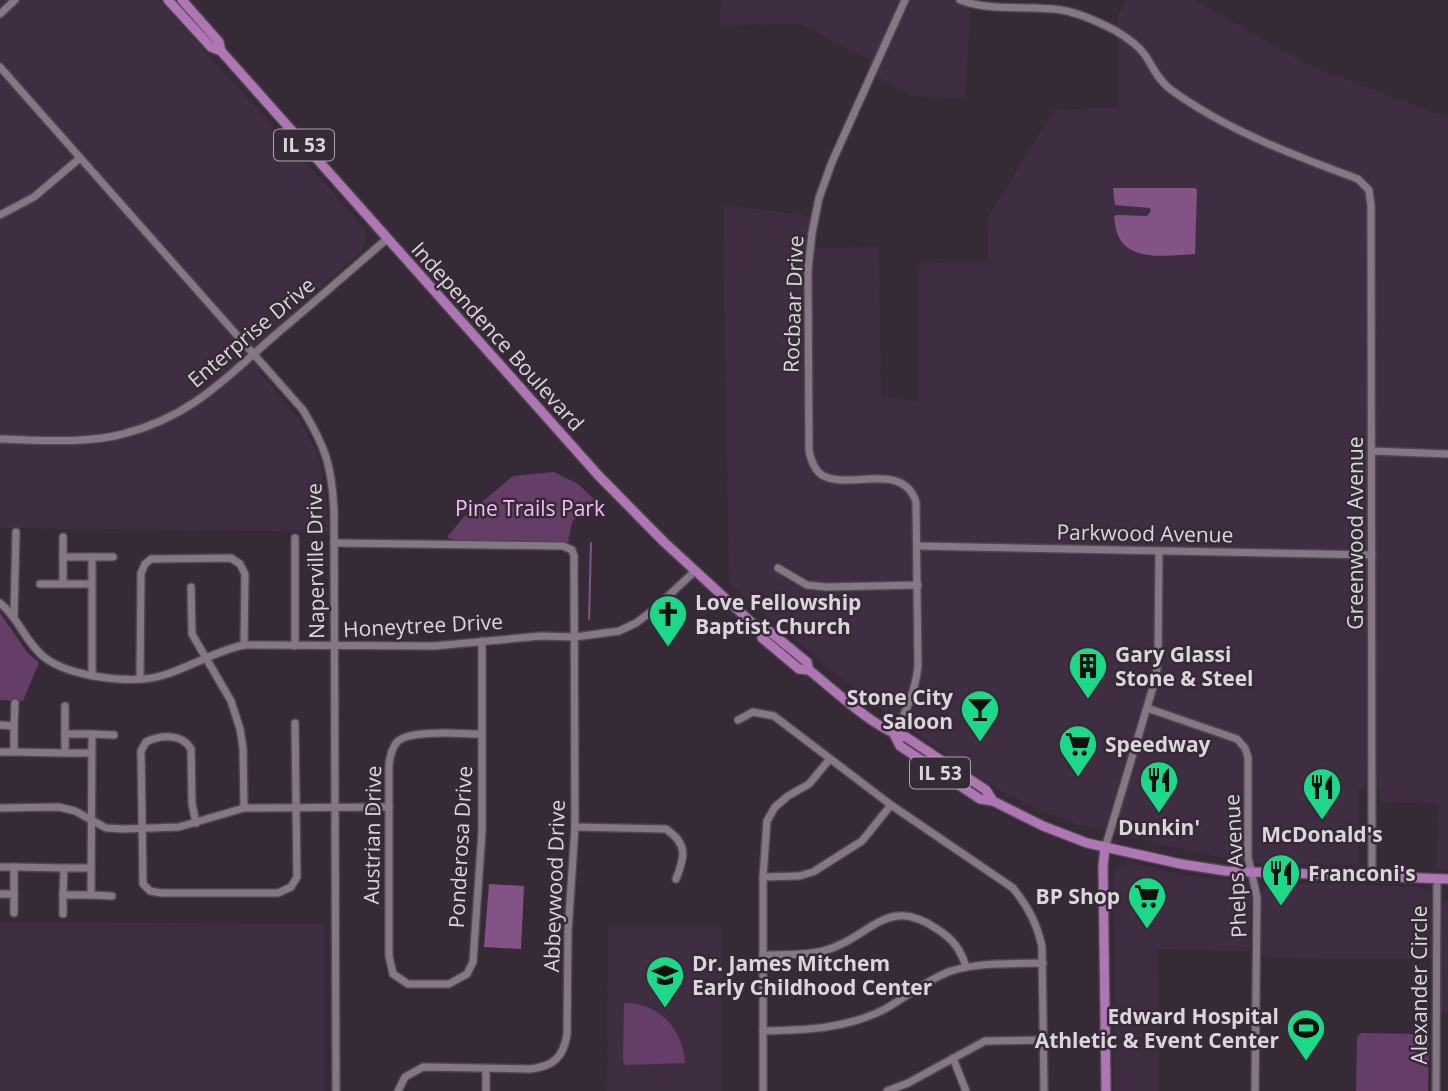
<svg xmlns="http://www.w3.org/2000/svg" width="1448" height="1091" viewBox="0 0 1448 1091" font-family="'Open Sans',sans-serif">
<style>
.built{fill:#3f2e41}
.green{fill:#643e67}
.water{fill:#835386}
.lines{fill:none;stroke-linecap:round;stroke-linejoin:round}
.stream{stroke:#835386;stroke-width:2}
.minor-casing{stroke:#504550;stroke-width:10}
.major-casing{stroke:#504550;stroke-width:12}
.minor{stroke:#867787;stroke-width:7}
.major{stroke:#ae76b3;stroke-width:9}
.labels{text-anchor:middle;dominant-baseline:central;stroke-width:5;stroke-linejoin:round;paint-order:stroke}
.shield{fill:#362a37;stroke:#aba2ab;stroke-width:2}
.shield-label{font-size:19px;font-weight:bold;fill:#ddd5dd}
.street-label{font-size:21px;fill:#ddd5dd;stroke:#362a37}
.park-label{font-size:21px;fill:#f6bdfa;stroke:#362a37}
.poi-label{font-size:21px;font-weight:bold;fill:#ddd5dd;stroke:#362a37;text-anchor:start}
</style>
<rect width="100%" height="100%" fill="#362a37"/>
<g class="built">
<polygon points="0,0 159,0 363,226 367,238 361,251 263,340 259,372 299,419 318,454 326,497 329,532 0,528"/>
<polygon points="721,0 971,0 965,99 912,96 867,71 871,60 800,24 720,25"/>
<polygon points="1127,0 1194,0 1308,65 1448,118 1448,870 1437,870 1438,804 1380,802 1379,788 1359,788 1359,865 1264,864 1204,854 1076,824 1037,809 992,786 882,710 832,671 729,583 723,205 798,214 820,220 815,243 818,248 879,247 881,396 918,401 919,263 987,262 988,217 1054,110 1118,107 1118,15"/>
<polygon points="1130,863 1185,876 1241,881 1248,885 1251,891 1250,951 1158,949 1159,1091 1114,1091 1115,949 1113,876 1120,865"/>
<polygon points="1272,882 1420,887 1431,891 1435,897 1434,959 1266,958 1261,952 1261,894 1265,886"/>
<polygon points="1442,902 1448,902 1448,1011 1440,1011"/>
<polygon points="0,922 324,924 324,1091 0,1091"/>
<polygon points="608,927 722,927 722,1091 607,1091"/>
</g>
<g class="green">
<polygon points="554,472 578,484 594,499 572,522 568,543 455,541 447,537 463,518 513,476"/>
<polygon points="0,613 27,652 39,663 23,701 0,700"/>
<path d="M 624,1003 C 659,1003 683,1029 685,1063 L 625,1065 L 623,1061 Z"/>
<polygon points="1361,1033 1424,1034 1429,1038 1428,1091 1356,1091 1357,1037"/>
</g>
<g class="water">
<path d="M 1113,188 L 1195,188 L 1197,190 L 1195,254 C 1173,255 1133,262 1120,239 C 1116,233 1115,224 1114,217 L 1116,215 L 1147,216 L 1151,211 L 1150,208 L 1115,205 Z"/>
<polygon points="489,884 524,886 521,949 484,947"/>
</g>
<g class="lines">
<polyline class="stream" points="589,619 591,543"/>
<g class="minor-casing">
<g id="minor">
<path d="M 960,0 C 992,12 1027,5 1061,10 C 1079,13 1099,22 1116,31 C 1126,37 1138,45 1145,55 C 1153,67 1158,80 1170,89 C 1226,130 1293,155 1358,179 L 1369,190 L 1371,206 L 1372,876"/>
<polyline points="0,14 15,0"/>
<path d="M 0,67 L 303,410 C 326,448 332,467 334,511 L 336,1091"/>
<polyline points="0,215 34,197 80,158"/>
<path d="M 0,439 C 39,440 85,444 123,434 C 190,417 224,380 274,336 C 312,304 350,271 388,238"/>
<polyline points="1372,451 1448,454"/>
<polyline points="295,538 295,646"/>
<path d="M 334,543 L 563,546 L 572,550 L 574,556 L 575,827 L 568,932 L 567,1035 C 563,1057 554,1066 531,1069 L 423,1067 L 405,1077 L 398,1091"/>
<polyline points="918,546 1372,555"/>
<polyline points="63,557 63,537"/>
<polyline points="92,557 113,557"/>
<polyline points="778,568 807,585 826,587 918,585"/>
<polyline points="40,584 63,584"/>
<polyline points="92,584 63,584 63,557 92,557 92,676"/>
<polyline points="191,587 192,634 231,701 240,729 243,748 244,808"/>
<path d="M 0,603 C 19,618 25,642 44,657 C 69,677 134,685 164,675 C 191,667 215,651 244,645 L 434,646 L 541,636 L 575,637 L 619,631 L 636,623 L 652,611 L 695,571"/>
<polyline points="14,617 16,532"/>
<polyline points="140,678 141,573 145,564 151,559 231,558 240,564 245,574 244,645"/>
<polyline points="1147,708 1237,739 1245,748 1248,757 1248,857 1257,897 1255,1091"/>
<path d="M 738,720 L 753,712 L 774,716 L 891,805 L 1013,888 C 1028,907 1037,923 1042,947 L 1044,1091"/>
<polyline points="0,725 14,726 14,752 0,752"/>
<polyline points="14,726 15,703"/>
<polyline points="65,734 65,706"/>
<polyline points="92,734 114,735"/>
<path d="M 482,734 C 463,734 410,729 397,742 C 392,748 390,756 389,764 L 389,956 L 393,974 L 408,984 L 449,984 L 467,974 L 473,962 L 482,831 L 482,641"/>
<path d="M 894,734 C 906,712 915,692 918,667 L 916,502 C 903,460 848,491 822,475 C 814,470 811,460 809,451 L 808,270 L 812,233 L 819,198 L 832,162 L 905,0"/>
<polyline points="14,752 65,753"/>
<polyline points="0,808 59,807 75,811 106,828 123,829 179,827 244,808 389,807"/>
<path d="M 196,823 L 192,804 L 191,749 C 182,733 160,735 146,742 L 141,751 L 143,884 L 150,891 L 161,893 L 278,893 L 291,887 L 297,877 L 295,723"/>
<path d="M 575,827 L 666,829 C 688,844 685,857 676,879"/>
<polyline points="1105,848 1156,677 1158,659 1159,551"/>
<polyline points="0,867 14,867 14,894 0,894"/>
<polyline points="14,867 64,868"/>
<polyline points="91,868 64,868 63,895 91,895 92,734 65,734 65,753 92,753"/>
<polyline points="763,877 799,876 813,872 862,841 891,805"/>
<polyline points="91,895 112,896"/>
<polyline points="14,913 14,894"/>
<polyline points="63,914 63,895"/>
<path d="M 763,955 C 783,954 804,956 823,951 C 871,938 886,894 937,929 C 953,939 961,950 966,967"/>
<path d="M 763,1031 C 806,1030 846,1029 885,1009 C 906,997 928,979 951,971 C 981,962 1012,964 1043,963"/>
<polyline points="953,1058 966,1091"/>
<polyline points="486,1091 486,1069"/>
<polyline points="763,1091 763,877 767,821 775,807 788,796 809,784 829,760"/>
<polyline points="887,1091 908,1083 985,1041 1105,1039"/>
<polyline points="1436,1091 1437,879"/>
</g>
</g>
<g class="major-casing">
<g id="major">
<polyline points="168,0 211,47 221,51 598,475 664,542 762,632 762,638 799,669 809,670"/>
<polyline points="182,0 219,42 221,51"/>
<path d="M 762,632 L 769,631 L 807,662 L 809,670 C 833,689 877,731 906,737 L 986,790 L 993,801"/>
<polyline points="894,734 900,746 980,799 993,801 1043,826 1087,843 1181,864 1226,871 1448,879"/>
<polyline points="1105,848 1103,866 1106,1091"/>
</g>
</g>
<use href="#minor" class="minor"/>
<use href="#major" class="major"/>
</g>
<defs>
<g id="church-pin" transform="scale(2.0125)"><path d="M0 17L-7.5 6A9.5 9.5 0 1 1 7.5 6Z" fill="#1bd988" stroke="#362a37"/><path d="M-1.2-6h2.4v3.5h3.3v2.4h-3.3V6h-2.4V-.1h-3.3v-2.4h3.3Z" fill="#111"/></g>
<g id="building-pin" transform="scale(2.0125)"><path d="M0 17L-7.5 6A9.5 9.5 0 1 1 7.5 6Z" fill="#1bd988" stroke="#362a37"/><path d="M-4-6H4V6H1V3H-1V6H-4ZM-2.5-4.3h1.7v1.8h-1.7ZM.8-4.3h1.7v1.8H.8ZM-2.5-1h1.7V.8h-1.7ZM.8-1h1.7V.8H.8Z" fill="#111"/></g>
<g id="bar-pin" transform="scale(2.0125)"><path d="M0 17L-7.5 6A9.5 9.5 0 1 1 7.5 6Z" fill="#1bd988" stroke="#362a37"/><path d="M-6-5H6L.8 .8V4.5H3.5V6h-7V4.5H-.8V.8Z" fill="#111"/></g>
<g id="supermarket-pin" transform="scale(2.0125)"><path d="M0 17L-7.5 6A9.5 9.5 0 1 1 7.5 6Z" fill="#1bd988" stroke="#362a37"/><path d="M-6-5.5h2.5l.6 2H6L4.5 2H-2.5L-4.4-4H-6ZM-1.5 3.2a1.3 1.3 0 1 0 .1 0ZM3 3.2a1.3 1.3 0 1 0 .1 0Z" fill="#111"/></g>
<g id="restaurant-pin" transform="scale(2.0125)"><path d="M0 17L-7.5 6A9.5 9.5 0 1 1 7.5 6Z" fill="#1bd988" stroke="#362a37"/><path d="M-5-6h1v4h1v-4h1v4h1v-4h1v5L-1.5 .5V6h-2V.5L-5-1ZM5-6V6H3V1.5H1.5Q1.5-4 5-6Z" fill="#111"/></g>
<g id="school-pin" transform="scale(2.0125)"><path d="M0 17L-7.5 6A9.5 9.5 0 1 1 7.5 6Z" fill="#1bd988" stroke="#362a37"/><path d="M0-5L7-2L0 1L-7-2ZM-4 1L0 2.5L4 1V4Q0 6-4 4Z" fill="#111"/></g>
<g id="stadium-pin" transform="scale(2.0125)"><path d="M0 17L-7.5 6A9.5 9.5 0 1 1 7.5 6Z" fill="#1bd988" stroke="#362a37"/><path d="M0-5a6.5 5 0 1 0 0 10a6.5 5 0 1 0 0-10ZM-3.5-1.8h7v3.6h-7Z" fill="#111"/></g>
</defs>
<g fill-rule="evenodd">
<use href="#church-pin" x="668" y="614"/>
<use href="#building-pin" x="1088" y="666"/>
<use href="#bar-pin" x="980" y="709"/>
<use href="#supermarket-pin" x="1078" y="744"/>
<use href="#restaurant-pin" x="1159" y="780"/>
<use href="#restaurant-pin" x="1322" y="787"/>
<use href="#restaurant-pin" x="1281" y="873"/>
<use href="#supermarket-pin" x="1147" y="896"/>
<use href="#school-pin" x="665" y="975"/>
<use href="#stadium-pin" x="1306" y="1028"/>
</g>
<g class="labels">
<g class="shield">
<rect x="274" y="129.5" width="60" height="31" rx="5"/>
<rect x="910" y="757.5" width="60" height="31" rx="5"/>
</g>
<g class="shield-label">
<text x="304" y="145">IL 53</text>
<text x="940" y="773">IL 53</text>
</g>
<g class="street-label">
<text transform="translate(793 304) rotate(-88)">Rocbaar Drive</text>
<text transform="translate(251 332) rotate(-40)">Enterprise Drive</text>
<text transform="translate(498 336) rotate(48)">Independence Boulevard</text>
<text transform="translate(1145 533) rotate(1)">Parkwood Avenue</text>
<text transform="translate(1355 533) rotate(-90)">Greenwood Avenue</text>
<text transform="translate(315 561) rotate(-91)">Naperville Drive</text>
<text transform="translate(423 625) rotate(-3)">Honeytree Drive</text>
<text transform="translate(372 835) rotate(-89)">Austrian Drive</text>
<text transform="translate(460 847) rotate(-87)">Ponderosa Drive</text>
<text transform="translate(1235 866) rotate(-93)">Phelps Avenue</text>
<text transform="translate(554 886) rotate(-88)">Abbeywood Drive</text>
<text transform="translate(1419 985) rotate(-90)">Alexander Circle</text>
</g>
<g class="park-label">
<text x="530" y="508">Pine Trails Park</text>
</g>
<g class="poi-label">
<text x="695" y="602">Love Fellowship<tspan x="695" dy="24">Baptist Church</tspan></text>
<text x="1115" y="654">Gary Glassi<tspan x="1115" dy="24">Stone &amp; Steel</tspan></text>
<text x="953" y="697" text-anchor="end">Stone City<tspan x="953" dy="24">Saloon</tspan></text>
<text x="1105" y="744">Speedway</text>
<text x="1159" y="827" text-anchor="middle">Dunkin'</text>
<text x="1322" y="834" text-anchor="middle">McDonald's</text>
<text x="1308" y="873">Franconi's</text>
<text x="1120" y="896" text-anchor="end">BP Shop</text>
<text x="692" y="963">Dr. James Mitchem<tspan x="692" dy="24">Early Childhood Center</tspan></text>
<text x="1279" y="1016" text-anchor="end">Edward Hospital<tspan x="1279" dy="24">Athletic &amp; Event Center</tspan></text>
</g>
</g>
</svg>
